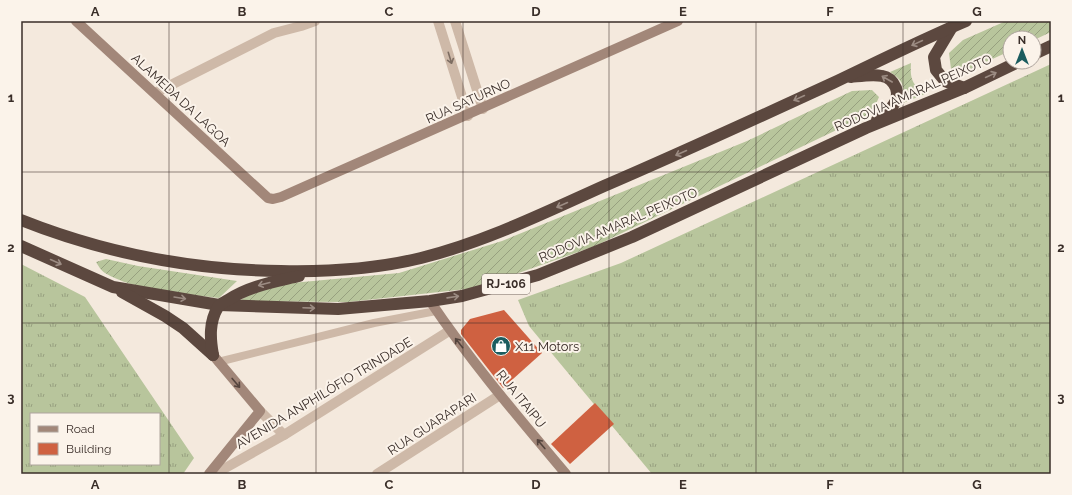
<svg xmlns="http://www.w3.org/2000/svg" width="1072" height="495" viewBox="0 0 1072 495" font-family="Raleway,sans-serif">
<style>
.grass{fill:url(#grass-tufts);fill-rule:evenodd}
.garden{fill:url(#garden-furrows)}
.building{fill:#cf6141}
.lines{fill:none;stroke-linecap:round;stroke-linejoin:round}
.lane{stroke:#ceb9a8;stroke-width:8}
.street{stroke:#ceb9a8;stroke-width:10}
.secondary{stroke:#a28779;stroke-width:10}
.highway{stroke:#5c483f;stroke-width:12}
.oneway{stroke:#9c8c83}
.oneway2{stroke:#7d6d62}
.oneway3{stroke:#54443d}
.grid{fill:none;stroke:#3a2e29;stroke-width:1;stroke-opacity:0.55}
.labels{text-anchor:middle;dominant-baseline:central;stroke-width:4;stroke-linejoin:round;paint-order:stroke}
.shield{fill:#fbf3ea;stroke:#746963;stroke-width:1}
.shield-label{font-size:12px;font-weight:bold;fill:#3a2e29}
.street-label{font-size:13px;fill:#3a2e29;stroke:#fbf3ea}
.poi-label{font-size:13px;fill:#3a2e29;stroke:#fbf3ea;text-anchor:start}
.neatline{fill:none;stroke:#3a2e29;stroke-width:1.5}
.grid-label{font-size:13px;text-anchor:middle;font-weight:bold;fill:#3a2e29}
</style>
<defs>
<pattern id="grass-tufts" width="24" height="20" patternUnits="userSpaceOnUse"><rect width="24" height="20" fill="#b8c59c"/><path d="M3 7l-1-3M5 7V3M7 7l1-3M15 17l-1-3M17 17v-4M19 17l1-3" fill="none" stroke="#97a07f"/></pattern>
<pattern id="garden-furrows" width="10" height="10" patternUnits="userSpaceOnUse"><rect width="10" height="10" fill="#b8c59c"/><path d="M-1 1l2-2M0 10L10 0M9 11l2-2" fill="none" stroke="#97a07f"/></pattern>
</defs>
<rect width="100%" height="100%" fill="#f4e9dd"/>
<g class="grass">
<polygon points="1051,64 1051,474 652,474 529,326 518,300 621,263"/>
<path d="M 21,264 L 85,297 L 194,458 L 183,474 L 21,474 ZM 31,414 L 159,414 L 159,464 L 31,464 Z"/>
</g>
<g class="garden">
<polygon points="1006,21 1051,21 1051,32 1034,40 1034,38 1010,38 1010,51 966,71 951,69 949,53 963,40"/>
<path d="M 911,63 C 910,79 912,84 925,94 L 903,103 C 904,86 905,82 890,72 Z"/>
<polygon points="872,90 879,97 872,113 595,246 476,288 348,302 239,301 254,292 281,284 399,273 502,241 747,141 852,91"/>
<path d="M 106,259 L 138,266 L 237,281 L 219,298 C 185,294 135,291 105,273 C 101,271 98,265 96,262 Z"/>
</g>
<g class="building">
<polygon points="504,310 542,353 503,388 461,334 461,330 470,319"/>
<polygon points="595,403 614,424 570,464 551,444"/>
</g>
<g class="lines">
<polyline class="lane" points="218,362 374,323 436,311"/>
<g class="street">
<polyline points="438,21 468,116"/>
<polyline points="455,21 483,109"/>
<polyline points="155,93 274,33 301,26 315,21"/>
<polyline points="260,411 284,435"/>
<polyline points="210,474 220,471 284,435 449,331"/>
<polyline points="377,474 500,395"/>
</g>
<g class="secondary">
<polyline points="76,21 268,198 273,199 281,197 678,21"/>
<path d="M 430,301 C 471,362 519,418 566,474"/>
<polyline points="209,474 260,411 213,355"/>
</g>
<g class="highway">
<polyline points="952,27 934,57 936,70 945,81 964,88"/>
<polyline points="1034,54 1051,46"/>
<path d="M 851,77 C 861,76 873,74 882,76 C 889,77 893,81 896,88 C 901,103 887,112 877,120"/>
<path d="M 21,220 C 104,253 192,270 281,271 C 328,272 376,269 421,258 C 485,242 544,213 604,186 C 681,153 757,118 833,83 C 877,62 921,40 966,21"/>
<polyline points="21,246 113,287 219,305 338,309 430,301 462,296 538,275 632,237 866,128 964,88 1018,62"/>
<polyline points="122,292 165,316 183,328 213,355"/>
<path d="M 213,355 C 210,338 209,322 218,307 C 220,304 225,302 228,300 C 249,286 274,282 299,276"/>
</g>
</g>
<defs><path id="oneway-shaft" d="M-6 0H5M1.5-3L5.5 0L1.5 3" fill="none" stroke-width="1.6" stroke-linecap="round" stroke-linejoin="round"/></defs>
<g class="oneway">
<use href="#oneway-shaft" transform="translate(917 43) rotate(155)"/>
<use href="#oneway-shaft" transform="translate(991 75) rotate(-25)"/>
<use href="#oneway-shaft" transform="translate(887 79) rotate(-150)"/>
<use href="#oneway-shaft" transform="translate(799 98) rotate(155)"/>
<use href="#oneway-shaft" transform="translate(681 153) rotate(156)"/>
<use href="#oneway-shaft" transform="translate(562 205) rotate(156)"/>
<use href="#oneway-shaft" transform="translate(56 262) rotate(24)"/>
<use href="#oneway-shaft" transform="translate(264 284) rotate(165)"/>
<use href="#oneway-shaft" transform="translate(453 297) rotate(-8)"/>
<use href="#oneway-shaft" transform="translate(180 298) rotate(9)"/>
<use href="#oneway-shaft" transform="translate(309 308) rotate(2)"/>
</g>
<use class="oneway2" href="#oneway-shaft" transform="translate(450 58) rotate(73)"/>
<g class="oneway3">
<use href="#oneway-shaft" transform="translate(459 343) rotate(-128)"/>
<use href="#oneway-shaft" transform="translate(236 383) rotate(50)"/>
<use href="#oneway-shaft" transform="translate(541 444) rotate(-130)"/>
</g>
<path class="grid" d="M 169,21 L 169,474M 316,21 L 316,474M 463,21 L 463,474M 609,21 L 609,474M 756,21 L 756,474M 903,21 L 903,474M 21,172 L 1051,172M 21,323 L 1051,323"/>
<defs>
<g id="shop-disc" transform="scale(1)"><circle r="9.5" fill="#1b5c5f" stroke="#fbf3ea"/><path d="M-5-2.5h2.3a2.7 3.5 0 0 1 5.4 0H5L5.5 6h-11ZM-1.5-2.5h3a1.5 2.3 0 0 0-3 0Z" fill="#fff"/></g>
</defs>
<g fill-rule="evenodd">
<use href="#shop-disc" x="501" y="346"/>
</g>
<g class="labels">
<rect class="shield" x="482" y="274" width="48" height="20" rx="3"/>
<g class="shield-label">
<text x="506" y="284">RJ-106</text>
</g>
<g class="street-label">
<text transform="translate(913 93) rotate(-24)">RODOVIA AMARAL PEIXOTO</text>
<text transform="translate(181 100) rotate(43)">ALAMEDA DA LAGOA</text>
<text transform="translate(468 101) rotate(-24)">RUA SATURNO</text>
<text transform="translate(618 225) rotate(-23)">RODOVIA AMARAL PEIXOTO</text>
<text transform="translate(324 393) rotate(-31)">AVENIDA ANPHILÓFIO TRINDADE</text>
<text transform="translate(521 399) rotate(51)">RUA ITAIPU</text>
<text transform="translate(432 424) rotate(-33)">RUA GUARAPARI</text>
</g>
<g class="poi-label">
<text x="515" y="346">X11 Motors</text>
</g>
</g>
<rect width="1072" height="495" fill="none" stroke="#fbf3ea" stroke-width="44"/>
<rect x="30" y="413" width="130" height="52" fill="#fbf3ea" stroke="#aea49d"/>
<rect x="38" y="426" width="20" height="6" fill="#a28779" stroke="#aea49d"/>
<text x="66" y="433" font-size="12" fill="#3a2e29">Road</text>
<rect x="38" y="443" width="20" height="12" fill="#cf6141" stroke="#aea49d"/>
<text x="66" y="453" font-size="12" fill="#3a2e29">Building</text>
<g transform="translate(1022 50)"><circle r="19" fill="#fbf3ea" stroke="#aea49d"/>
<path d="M0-3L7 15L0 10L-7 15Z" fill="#1b5c5f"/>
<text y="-6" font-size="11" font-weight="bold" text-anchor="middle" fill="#3a2e29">N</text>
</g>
<rect x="22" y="22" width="1028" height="451" class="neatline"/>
<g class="grid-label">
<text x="95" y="16">A</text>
<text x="242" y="16">B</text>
<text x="389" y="16">C</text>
<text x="536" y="16">D</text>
<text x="683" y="16">E</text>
<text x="830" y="16">F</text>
<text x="977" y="16">G</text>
<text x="11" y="102">1</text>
<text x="1061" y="102">1</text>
<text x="11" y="252">2</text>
<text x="1061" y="252">2</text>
<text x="11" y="402">3</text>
<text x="1061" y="402">3</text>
<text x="95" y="489">A</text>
<text x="242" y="489">B</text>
<text x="389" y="489">C</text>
<text x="536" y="489">D</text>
<text x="683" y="489">E</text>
<text x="830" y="489">F</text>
<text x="977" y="489">G</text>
</g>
</svg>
